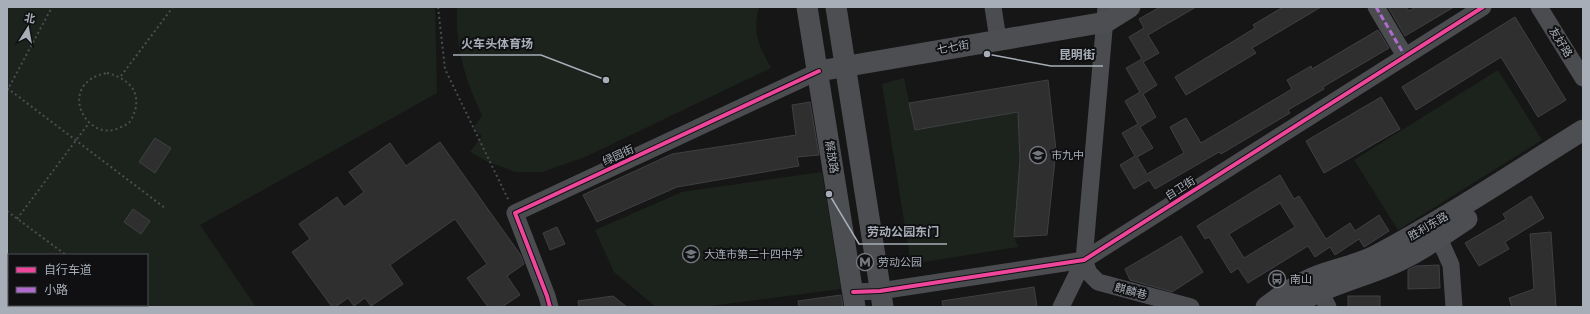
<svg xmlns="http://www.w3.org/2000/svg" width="1590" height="314" viewBox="0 0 1590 314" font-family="'Archivo Narrow','Noto Sans SC',sans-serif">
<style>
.green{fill:#1c231c;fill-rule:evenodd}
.building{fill:#2f2f30;stroke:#3e4042;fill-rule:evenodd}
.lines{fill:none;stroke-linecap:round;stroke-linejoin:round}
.path{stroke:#4c4d51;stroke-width:2;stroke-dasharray:2 3;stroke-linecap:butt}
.minor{stroke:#4a4c4f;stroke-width:17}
.major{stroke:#4c4e51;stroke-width:21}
.quiet{stroke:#b06ccc;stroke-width:3;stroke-dasharray:6 3;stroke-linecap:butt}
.cycleway-casing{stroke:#101012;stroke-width:6}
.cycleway{stroke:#ed469a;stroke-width:4}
.labels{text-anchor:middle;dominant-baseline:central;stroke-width:4;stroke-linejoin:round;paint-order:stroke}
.street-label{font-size:11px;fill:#a7aeb7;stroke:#101012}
.poi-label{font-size:11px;fill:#a7aeb7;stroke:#101012;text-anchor:start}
.leader{fill:none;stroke:#a7aeb7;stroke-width:1.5}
.callout-dot{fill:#a7aeb7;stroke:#101012;stroke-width:1.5}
.callout-label{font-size:12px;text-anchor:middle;font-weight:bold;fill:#a7aeb7;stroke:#101012;stroke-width:4;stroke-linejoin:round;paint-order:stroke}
</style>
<rect width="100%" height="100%" fill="#161616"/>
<g class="green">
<path d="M 7,7 L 435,7 L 437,93 L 200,225 L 256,307 L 7,307 ZM 9,255 L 147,255 L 147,305 L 9,305 Z"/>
<path d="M 457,7 L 759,7 C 752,33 759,46 771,68 L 585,157 L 542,172 L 516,172 L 488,162 L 470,152 L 482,136 L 473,129 L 482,115 C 465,80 455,47 457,7 Z"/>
<polygon points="1498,70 1542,140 1398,230 1354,160"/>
<polygon points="904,78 915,130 1018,112 1020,160 1014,237 1018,247 911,264 882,84"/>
<polygon points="822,172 841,289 702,307 656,307 614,272 595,230 682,192"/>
</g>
<g class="building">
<polygon points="1160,7 1196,7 1148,35 1159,53 1143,62 1157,85 1143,94 1156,117 1140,127 1153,148 1137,157 1147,174 1184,153 1170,127 1186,118 1201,143 1292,89 1287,80 1311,66 1312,69 1378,30 1389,48 1323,87 1324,89 1288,110 1290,113 1221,154 1219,152 1155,189 1149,180 1134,189 1120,165 1135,156 1122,133 1138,124 1125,101 1140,92 1126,68 1142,59 1129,37 1144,28 1139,19"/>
<polygon points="1283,7 1321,7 1252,48 1256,53 1186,95 1175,77 1255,28 1253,25"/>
<polygon points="1388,7 1406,7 1409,11 1416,7 1454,7 1405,36"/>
<polygon points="1515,17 1566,100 1538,117 1501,57 1416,110 1402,87"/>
<polygon points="1048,80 1056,150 1047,235 1014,237 1020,160 1018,112 915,130 909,103"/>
<polygon points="1381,97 1400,129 1324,173 1306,141"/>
<polygon points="810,102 819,155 797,157 799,166 677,187 597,222 583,195 672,154 796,135 792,105"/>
<polygon points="155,138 171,148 155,173 139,162"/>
<polygon points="440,142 520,254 524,264 507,276 520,295 502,307 488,307 467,278 487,264 455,219 390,265 403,284 371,306 365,298 354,306 348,298 335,307 332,307 292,252 310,239 299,224 337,197 344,207 364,192 349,172 390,143 406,166"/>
<path d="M 1280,175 L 1294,199 L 1299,196 L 1326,239 L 1350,223 L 1355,231 L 1379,215 L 1389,231 L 1364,247 L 1359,239 L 1335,255 L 1330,247 L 1315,257 L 1308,246 L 1248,283 L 1238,268 L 1231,273 L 1209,237 L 1205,239 L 1197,226 ZM 1280,203 L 1295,227 L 1244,258 L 1229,234 Z"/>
<polygon points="1531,196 1544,218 1505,242 1509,249 1479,266 1465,243 1506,219 1503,214"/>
<polygon points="133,209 150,221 141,234 124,222"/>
<polygon points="557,227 565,244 550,250 543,233"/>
<polygon points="1551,232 1556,307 1512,307 1509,298 1534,289 1530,234"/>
<polygon points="1181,236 1203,272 1172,292 1130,280 1125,269"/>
<polygon points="1439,265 1440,288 1408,289 1408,270 1416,266"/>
<polygon points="1034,287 1037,307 943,307 942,301"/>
<polygon points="841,295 843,307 799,307 798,301"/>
<polygon points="613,296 627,307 579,307 578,301"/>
<rect x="1348" y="296" width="32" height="11"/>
</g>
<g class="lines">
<g class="path">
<polyline points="438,7 445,69 509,201"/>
<path d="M 107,73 C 132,79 144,96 131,120 C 129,124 125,125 121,127 C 87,146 54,83 107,73 Z"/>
<polyline points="121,76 173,7"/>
<polyline points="7,88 165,208"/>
<polyline points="7,91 52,7"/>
<polyline points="7,211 66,255"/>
<polyline points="17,219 89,123"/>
<polyline points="139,305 141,307"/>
<polyline points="67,307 68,305"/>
</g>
<g class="minor">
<polyline points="993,7 998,39"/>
<polyline points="1376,7 1405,56"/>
<polyline points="1539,7 1583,78"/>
<polyline points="1437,226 1439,238 1451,265 1454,307"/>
<polyline points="1084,260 1089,273 1098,282 1191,307"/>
<polyline points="1315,282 1328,307"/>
<polyline points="853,292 880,291 1084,260 1483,7"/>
<polyline points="550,307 547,296 515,213 819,71"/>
<polyline points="1061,307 1084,260 1106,7"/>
</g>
<g class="major">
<polyline points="807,7 855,307"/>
<polyline points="836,7 883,307"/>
<polyline points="819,71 1106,22 1130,7"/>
<path d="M 1266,307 C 1280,296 1295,286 1312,278 C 1332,269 1355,266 1375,256 C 1447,218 1514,173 1583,130"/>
<path d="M 1291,307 C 1322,287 1357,279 1390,265 C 1417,254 1443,235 1467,219"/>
</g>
<polyline class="quiet" points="1376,7 1405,56"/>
<g class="cycleway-casing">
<g id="cycleway">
<polyline points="853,292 880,291 1084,260 1483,7"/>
<polyline points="550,307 547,296 515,213 819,71"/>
</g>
</g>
<use href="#cycleway" class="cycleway"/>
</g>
<defs>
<g id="school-ring" transform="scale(0.9)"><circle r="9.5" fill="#101012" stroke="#74797f" stroke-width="1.5"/><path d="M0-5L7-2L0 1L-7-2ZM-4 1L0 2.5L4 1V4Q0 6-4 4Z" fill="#74797f"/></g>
<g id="metro-ring" transform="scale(0.9)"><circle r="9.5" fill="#101012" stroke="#74797f" stroke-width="1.5"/><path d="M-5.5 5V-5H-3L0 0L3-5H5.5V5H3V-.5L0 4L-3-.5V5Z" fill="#74797f"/></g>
<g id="bus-ring" transform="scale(0.9)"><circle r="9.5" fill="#101012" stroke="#74797f" stroke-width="1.5"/><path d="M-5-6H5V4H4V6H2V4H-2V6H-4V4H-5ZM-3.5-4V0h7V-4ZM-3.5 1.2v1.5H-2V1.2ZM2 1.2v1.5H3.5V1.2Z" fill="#74797f"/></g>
</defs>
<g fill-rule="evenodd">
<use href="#school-ring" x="1038" y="155"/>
<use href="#school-ring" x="691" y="254"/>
<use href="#metro-ring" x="865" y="262"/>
<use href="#bus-ring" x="1277" y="279"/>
</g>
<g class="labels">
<g class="street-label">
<text transform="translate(1561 42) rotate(58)">友好路</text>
<text transform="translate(953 47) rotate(-10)">七七街</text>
<text transform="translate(618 155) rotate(-25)">绿园街</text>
<text transform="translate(832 157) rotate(81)">解放路</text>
<text transform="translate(1180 188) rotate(-32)">自卫街</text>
<text transform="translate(1428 226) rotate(-30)">胜利东路</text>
<text transform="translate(1131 291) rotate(15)">麒麟巷</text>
</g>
<g class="poi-label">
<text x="1051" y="155">市九中</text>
<text x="704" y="254">大连市第二十四中学</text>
<text x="878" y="262">劳动公园</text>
<text x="1290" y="279">南山</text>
</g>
</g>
<path class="leader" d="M606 80L541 55H453M987 54L1051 66H1103M829 194L859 244H947"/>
<g class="callout-dot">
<circle cx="606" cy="80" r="4"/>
<circle cx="987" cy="54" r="4"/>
<circle cx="829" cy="194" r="4"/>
</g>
<g class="callout-label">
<text x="497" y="48">火车头体育场</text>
<text x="1077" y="59">昆明街</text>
<text x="903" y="236">劳动公园东门</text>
</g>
<rect width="1590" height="314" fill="none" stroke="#a7aeb7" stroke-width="16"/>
<rect x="8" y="254" width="140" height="52" fill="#101012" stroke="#4c4f54"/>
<rect x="16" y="267" width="20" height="6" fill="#ed469a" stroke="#4c4f54"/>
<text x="44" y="274" font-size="12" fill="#a7aeb7">自行车道</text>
<rect x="16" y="287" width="20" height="6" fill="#b06ccc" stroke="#4c4f54"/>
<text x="44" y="294" font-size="12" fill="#a7aeb7">小路</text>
<g transform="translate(28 28) rotate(11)" stroke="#101012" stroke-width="3" paint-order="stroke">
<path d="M0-3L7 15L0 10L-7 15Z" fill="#a7aeb7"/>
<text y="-6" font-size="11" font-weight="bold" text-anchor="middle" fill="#a7aeb7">北</text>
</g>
</svg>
